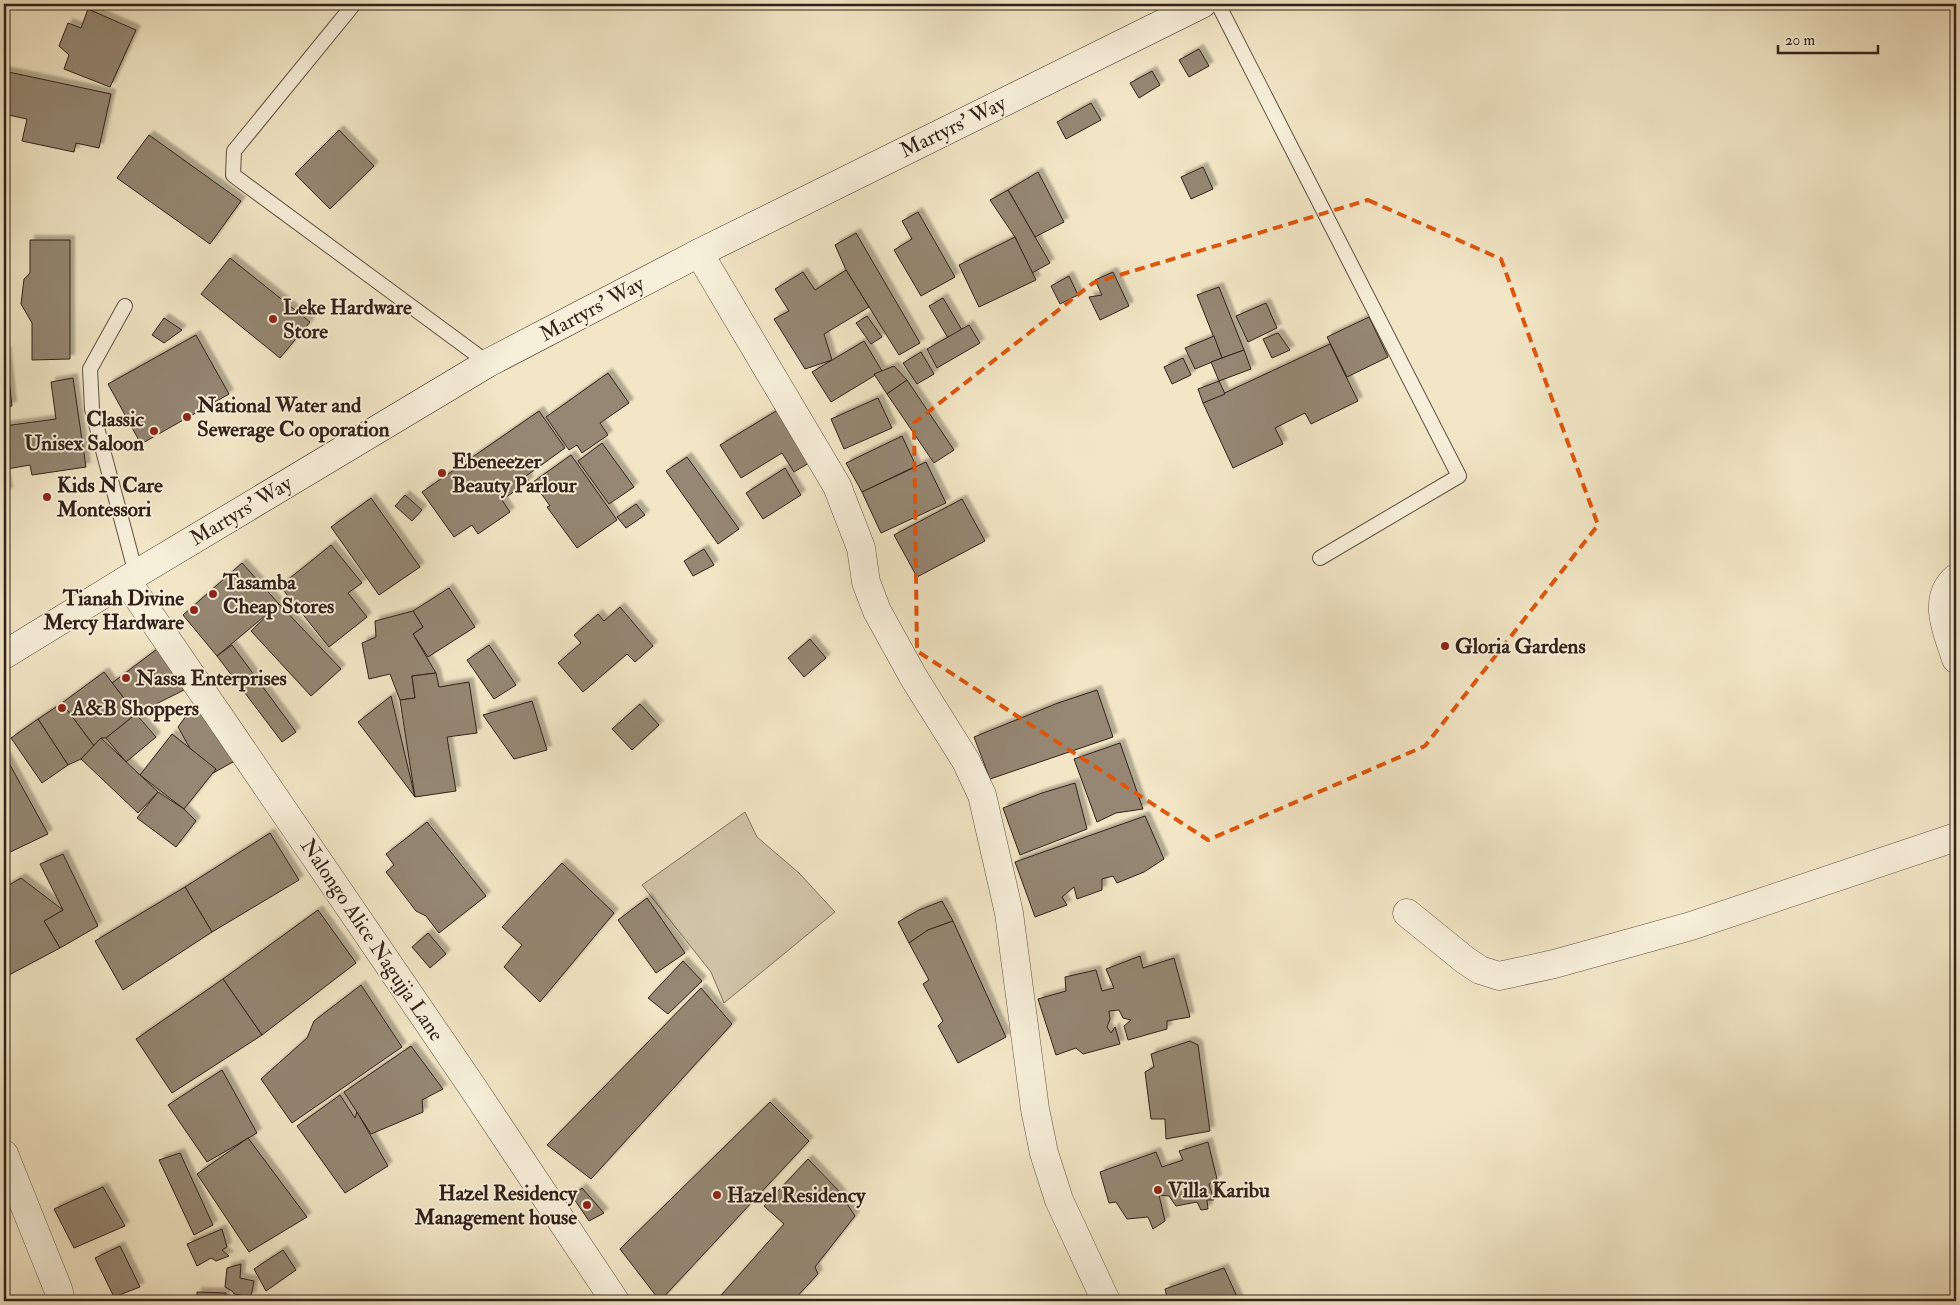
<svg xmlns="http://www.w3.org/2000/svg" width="1960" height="1305" viewBox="0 0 1960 1305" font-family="'IM FELL Double Pica',serif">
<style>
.green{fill:#d1c5a9;stroke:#817361}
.building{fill:#958773;stroke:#312119;filter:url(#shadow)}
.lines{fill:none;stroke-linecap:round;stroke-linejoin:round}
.service-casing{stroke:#615244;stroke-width:16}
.minor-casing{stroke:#615244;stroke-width:29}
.secondary-casing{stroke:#312119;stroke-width:29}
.service{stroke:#f7efda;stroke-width:14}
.minor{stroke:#f7efda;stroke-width:28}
.secondary{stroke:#f7efda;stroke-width:28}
.marked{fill:none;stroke:#df560d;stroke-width:4;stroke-dasharray:10 6;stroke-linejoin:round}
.poi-dot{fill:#8f2418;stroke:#f7efda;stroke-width:2}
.labels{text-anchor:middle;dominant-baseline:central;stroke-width:4;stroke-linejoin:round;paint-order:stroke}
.street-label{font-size:21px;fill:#312119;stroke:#f7efda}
.poi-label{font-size:21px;font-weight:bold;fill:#312119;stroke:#f7efda;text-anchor:start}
</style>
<defs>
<filter id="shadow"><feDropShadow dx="4.5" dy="-4.5" stdDeviation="1" flood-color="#0004"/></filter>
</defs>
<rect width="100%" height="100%" fill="#f2e6c6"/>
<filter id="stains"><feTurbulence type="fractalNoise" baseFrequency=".004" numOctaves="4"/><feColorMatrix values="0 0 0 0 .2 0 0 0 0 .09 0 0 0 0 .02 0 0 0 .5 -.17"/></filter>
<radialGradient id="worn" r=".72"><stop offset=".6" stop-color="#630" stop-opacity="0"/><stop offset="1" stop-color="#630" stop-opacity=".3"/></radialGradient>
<polygon class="green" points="745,812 757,837 799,873 835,912 724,1003 711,972 642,885"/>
<g class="building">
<polygon points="88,9 136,30 110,87 64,69 69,55 59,46 68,23 81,28"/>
<polygon points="1199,49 1209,66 1189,77 1179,60"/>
<polygon points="4,71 111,94 99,148 76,143 74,152 22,141 27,119 4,114"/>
<polygon points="1152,71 1160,85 1139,98 1130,83"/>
<polygon points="1091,103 1101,120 1066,139 1057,122"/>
<polygon points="339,130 374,166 330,209 295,174"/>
<polygon points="149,135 241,201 210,244 117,178"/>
<polygon points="1203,167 1213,189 1191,199 1181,177"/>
<polygon points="1038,172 1064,222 1035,237 1008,190"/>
<polygon points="1008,190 1050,263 1032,273 1015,237 990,200"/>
<polygon points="918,212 955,277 921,296 894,250 912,239 902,221"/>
<polygon points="856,233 920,343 899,355 846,270 835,245"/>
<polygon points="1015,237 1036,280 979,307 959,265"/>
<polygon points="30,240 70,240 70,359 32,360 32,323 21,304 24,279 30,273"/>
<polygon points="230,258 310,322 280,358 201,294"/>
<polygon points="846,270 869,307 824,334 832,360 805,369 774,319 789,311 775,289 803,272 815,290"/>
<polygon points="1113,272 1129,306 1100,320 1089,297 1102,295 1095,280"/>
<polygon points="1069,276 1078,295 1060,304 1051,286"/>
<polygon points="1219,287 1244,350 1222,358 1197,295"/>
<polygon points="943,298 962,330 948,338 929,306"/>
<polygon points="1266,303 1277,328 1248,342 1236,316"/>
<polygon points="867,316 882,337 871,344 856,323"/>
<polygon points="1369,317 1388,357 1347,377 1327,337"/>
<polygon points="164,318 182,330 164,343 152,335"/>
<polygon points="969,325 980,343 937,368 927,349"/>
<polygon points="1278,333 1290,350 1272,358 1263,339"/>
<polygon points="196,335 229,394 141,444 108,384"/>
<polygon points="1214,336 1222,358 1195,369 1185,348"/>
<polygon points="864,341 882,371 831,402 812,372"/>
<polygon points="1330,344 1358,401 1311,424 1305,413 1275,428 1283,444 1233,468 1203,403"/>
<polygon points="1244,350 1251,369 1219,381 1211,362"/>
<polygon points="4,351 6,351 12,406 4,407"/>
<polygon points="921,352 934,374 917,384 903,363"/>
<polygon points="1183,358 1191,375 1172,384 1164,367"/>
<polygon points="894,366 907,380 887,394 874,374"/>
<polygon points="608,373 629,403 600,423 608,435 582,453 577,445 569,450 546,417"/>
<polygon points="73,378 86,467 32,475 30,465 7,469 4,445 4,426 56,419 51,382"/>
<polygon points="907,380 954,450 934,463 887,394"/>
<polygon points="1219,381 1225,394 1203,403 1198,389"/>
<polygon points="878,398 892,428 844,449 831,419"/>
<polygon points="786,405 819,457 794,472 782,453 741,478 720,445"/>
<polygon points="539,411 565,448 526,476 529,481 502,500 510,512 478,534 472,525 454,537 422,492"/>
<polygon points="902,436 916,466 862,492 846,463"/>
<polygon points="602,443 634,487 609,504 578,461"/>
<polygon points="571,455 617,520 577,548 547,507 550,506 533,482"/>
<polygon points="687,457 739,529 718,544 666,471"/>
<polygon points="926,462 946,503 881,533 862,492"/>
<polygon points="785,468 801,495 763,519 746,493"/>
<polygon points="4,470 8,492 4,493"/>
<polygon points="405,495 422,510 412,521 395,506"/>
<polygon points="371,498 420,567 379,595 331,527"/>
<polygon points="962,499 985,541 917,577 894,535"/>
<polygon points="636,504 645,515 626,528 617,517"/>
<polygon points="331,545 362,583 348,593 367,617 329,647 280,586"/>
<polygon points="704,549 714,565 693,576 684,561"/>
<polygon points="242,563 279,604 217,656 183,615"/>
<polygon points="449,588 475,627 428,657 413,634 423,627 413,611"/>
<polygon points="279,604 341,669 311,696 251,631"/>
<polygon points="620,607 653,646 635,662 627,654 583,692 558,663 581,643 574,635 598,614 604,621"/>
<polygon points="413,611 423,627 413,634 436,673 412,676 415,698 400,700 390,674 369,679 362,643 376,637 375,621"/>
<polygon points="810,639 826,658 804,677 788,658"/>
<polygon points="232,645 296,732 282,742 217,656"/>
<polygon points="489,645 516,685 494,699 467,660"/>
<polygon points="161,646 188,688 136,714 112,683"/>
<polygon points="104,672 136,714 106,738 101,738 94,746 62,703"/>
<polygon points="436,673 439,687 469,682 477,733 447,737 456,791 415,797 400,700 415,698 412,676"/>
<polygon points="1097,690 1113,737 990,779 974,737 1058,703"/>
<polygon points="203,693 240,758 206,777 178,727"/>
<polygon points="391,696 415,797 358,722"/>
<polygon points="532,701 547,750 514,759 483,715"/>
<polygon points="62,703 94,746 81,759 68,765 38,719"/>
<polygon points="640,704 659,725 632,750 612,729"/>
<polygon points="136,714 156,737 126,762 106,738"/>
<polygon points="38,719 68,765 42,783 11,738"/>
<polygon points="172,734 216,769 184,809 140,775"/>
<polygon points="101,738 158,792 138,813 81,759"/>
<polygon points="1120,743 1143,809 1116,813 1097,822 1074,759"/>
<polygon points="4,754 48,834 4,855 4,811 5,810 4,807"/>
<polygon points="1075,783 1087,829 1020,855 1003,808 1042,793"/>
<polygon points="158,792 184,809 196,821 176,847 137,818"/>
<polygon points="1145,816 1164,859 1144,872 1117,883 1113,876 1102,879 1102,890 1077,899 1074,887 1062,897 1067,905 1035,917 1015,862"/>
<polygon points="427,822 486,896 439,933 426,916 416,911 386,872 394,865 386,854"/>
<polygon points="270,833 299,880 212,932 185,887"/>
<polygon points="63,854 98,926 60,948 44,921 63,910 40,864"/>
<polygon points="562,863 614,913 540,1002 504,967 522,945 502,927"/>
<polygon points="21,878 63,910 44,921 60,948 9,975 4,962 4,888"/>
<polygon points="185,887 212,932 123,990 95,941"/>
<polygon points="647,898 685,953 656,973 618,920"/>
<polygon points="942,901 953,921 928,930 909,943 898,922 919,910"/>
<polygon points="318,910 356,963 262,1035 223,979"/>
<polygon points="953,921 1006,1037 958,1063 938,1026 943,1021 923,984 929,980 909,943 928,930"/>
<polygon points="428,933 446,954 430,968 412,947"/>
<polygon points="1140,956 1143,968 1174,958 1190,1017 1167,1021 1167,1029 1128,1040 1124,1026 1131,1020 1123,1018 1119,1010 1109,1011 1110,1019 1107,1027 1111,1033 1115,1027 1120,1044 1083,1054 1076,1048 1056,1055 1038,999 1066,991 1065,977 1096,970 1102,991 1114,988 1106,969"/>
<polygon points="683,961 702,981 668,1014 648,998"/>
<polygon points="4,962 9,975 4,978"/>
<polygon points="223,979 262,1035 172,1093 136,1039"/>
<polygon points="361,985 402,1047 292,1123 261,1079 307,1038 314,1021"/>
<polygon points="701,988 732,1024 591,1179 547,1145"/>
<polygon points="1190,1041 1198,1045 1210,1131 1166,1139 1165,1119 1151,1119 1145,1072 1154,1067 1151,1054"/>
<polygon points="411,1046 443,1089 422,1100 423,1112 371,1134 344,1092"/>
<polygon points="222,1070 257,1133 207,1162 168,1105"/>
<polygon points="340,1095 355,1118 357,1112 388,1166 345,1193 297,1126"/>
<polygon points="770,1102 809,1141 660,1301 620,1249"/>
<polygon points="248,1138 307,1217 249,1252 197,1174"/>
<polygon points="1208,1142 1217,1179 1209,1184 1214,1200 1207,1200 1208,1209 1201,1210 1197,1202 1176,1206 1169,1196 1159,1195 1165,1221 1153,1229 1148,1217 1127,1219 1116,1202 1109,1203 1100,1172 1156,1152 1162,1167 1183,1160 1179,1151"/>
<polygon points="180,1153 213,1225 194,1235 159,1160"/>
<polygon points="808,1159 838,1190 855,1216 815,1267 818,1274 793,1301 716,1301 784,1224 764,1206"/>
<polygon points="103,1187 125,1226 74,1248 54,1209"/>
<polygon points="582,1188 604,1213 589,1221 572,1196"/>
<polygon points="222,1229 227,1247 222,1250 229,1256 216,1261 211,1258 197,1266 187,1244"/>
<polygon points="120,1246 140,1287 114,1297 95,1258"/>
<polygon points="283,1250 296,1270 266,1291 254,1269"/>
<polygon points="241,1264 240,1278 254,1281 251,1297 234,1294 232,1291 225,1287 227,1268"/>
<polygon points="1224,1268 1239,1301 1168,1301 1165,1289"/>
<polygon points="197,1292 226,1293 225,1301 197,1301"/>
</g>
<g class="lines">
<g class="service-casing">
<g id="service">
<polyline points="354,4 234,151 233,175 488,363"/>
<polyline points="1218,4 1459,476 1320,558"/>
<polyline points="125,306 90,369 92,409 136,574"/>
</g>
</g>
<g class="minor-casing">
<g id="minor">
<polyline points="699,253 837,486 861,548 866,582 877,611 914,678 966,761 982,795 1009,913 1035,1109 1044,1153 1059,1200 1106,1301"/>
<path d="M 1956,578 C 1931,599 1948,634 1956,659"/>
<polyline points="126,580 471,1085 615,1301"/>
<polyline points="1407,913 1465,960 1480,970 1499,976 1554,964 1691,926 1956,837"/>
<polyline points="4,1154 58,1289 61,1301"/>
</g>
</g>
<g class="secondary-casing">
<polyline id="secondary" points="4,655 136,574 488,363 699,253 1202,4"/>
</g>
<use href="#service" class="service"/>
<use href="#minor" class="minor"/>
<use href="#secondary" class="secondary"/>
</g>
<path class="marked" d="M 1368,200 L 1501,259 L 1598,525 L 1425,746 L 1208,840 L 917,651 L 914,423 L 1093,283 Z"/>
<g class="poi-dot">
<circle cx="273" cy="319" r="5"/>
<circle cx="187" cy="417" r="5"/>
<circle cx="154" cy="431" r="5"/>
<circle cx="442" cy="473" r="5"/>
<circle cx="47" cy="497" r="5"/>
<circle cx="213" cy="594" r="5"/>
<circle cx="194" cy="610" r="5"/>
<circle cx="1445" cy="646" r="5"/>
<circle cx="126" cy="678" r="5"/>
<circle cx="62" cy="708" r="5"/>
<circle cx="1158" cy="1190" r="5"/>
<circle cx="717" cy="1195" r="5"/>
<circle cx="587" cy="1205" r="5"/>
</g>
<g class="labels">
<g class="street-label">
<text transform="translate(953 127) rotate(-26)">Martyrs' Way</text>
<text transform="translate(592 309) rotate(-28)">Martyrs' Way</text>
<text transform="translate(241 511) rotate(-31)">Martyrs' Way</text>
<text transform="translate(372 940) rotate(56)">Nalongo Alice Nagujja Lane</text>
</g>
<g class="poi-label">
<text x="283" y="307">Leke Hardware<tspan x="283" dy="24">Store</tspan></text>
<text x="197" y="405">National Water and<tspan x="197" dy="24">Sewerage Co oporation</tspan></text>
<text x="144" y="419" text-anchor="end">Classic<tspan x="144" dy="24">Unisex Saloon</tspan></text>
<text x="452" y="461">Ebeneezer<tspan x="452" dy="24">Beauty Parlour</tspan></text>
<text x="57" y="485">Kids N Care<tspan x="57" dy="24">Montessori</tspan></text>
<text x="223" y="582">Tasamba<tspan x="223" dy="24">Cheap Stores</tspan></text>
<text x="184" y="598" text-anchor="end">Tianah Divine<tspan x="184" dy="24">Mercy Hardware</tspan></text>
<text x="1455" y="646">Gloria Gardens</text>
<text x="136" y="678">Nassa Enterprises</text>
<text x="72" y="708">A&amp;B Shoppers</text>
<text x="1168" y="1190">Villa Karibu</text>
<text x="577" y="1193" text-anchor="end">Hazel Residency<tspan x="577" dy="24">Management house</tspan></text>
<text x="727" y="1195">Hazel Residency</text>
</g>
</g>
<rect width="1960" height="1305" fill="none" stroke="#f2e6c6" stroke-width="20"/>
<rect x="5" y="5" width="1950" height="1295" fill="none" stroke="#312119" stroke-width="2.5"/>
<rect x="10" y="10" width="1940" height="1285" fill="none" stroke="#312119"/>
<path d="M1778 45v8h100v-8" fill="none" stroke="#312119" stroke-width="2.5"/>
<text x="1785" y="45" font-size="15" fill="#312119" stroke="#f7efda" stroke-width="4" paint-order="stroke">20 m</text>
<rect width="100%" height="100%" filter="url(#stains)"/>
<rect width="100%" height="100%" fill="url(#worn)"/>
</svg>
